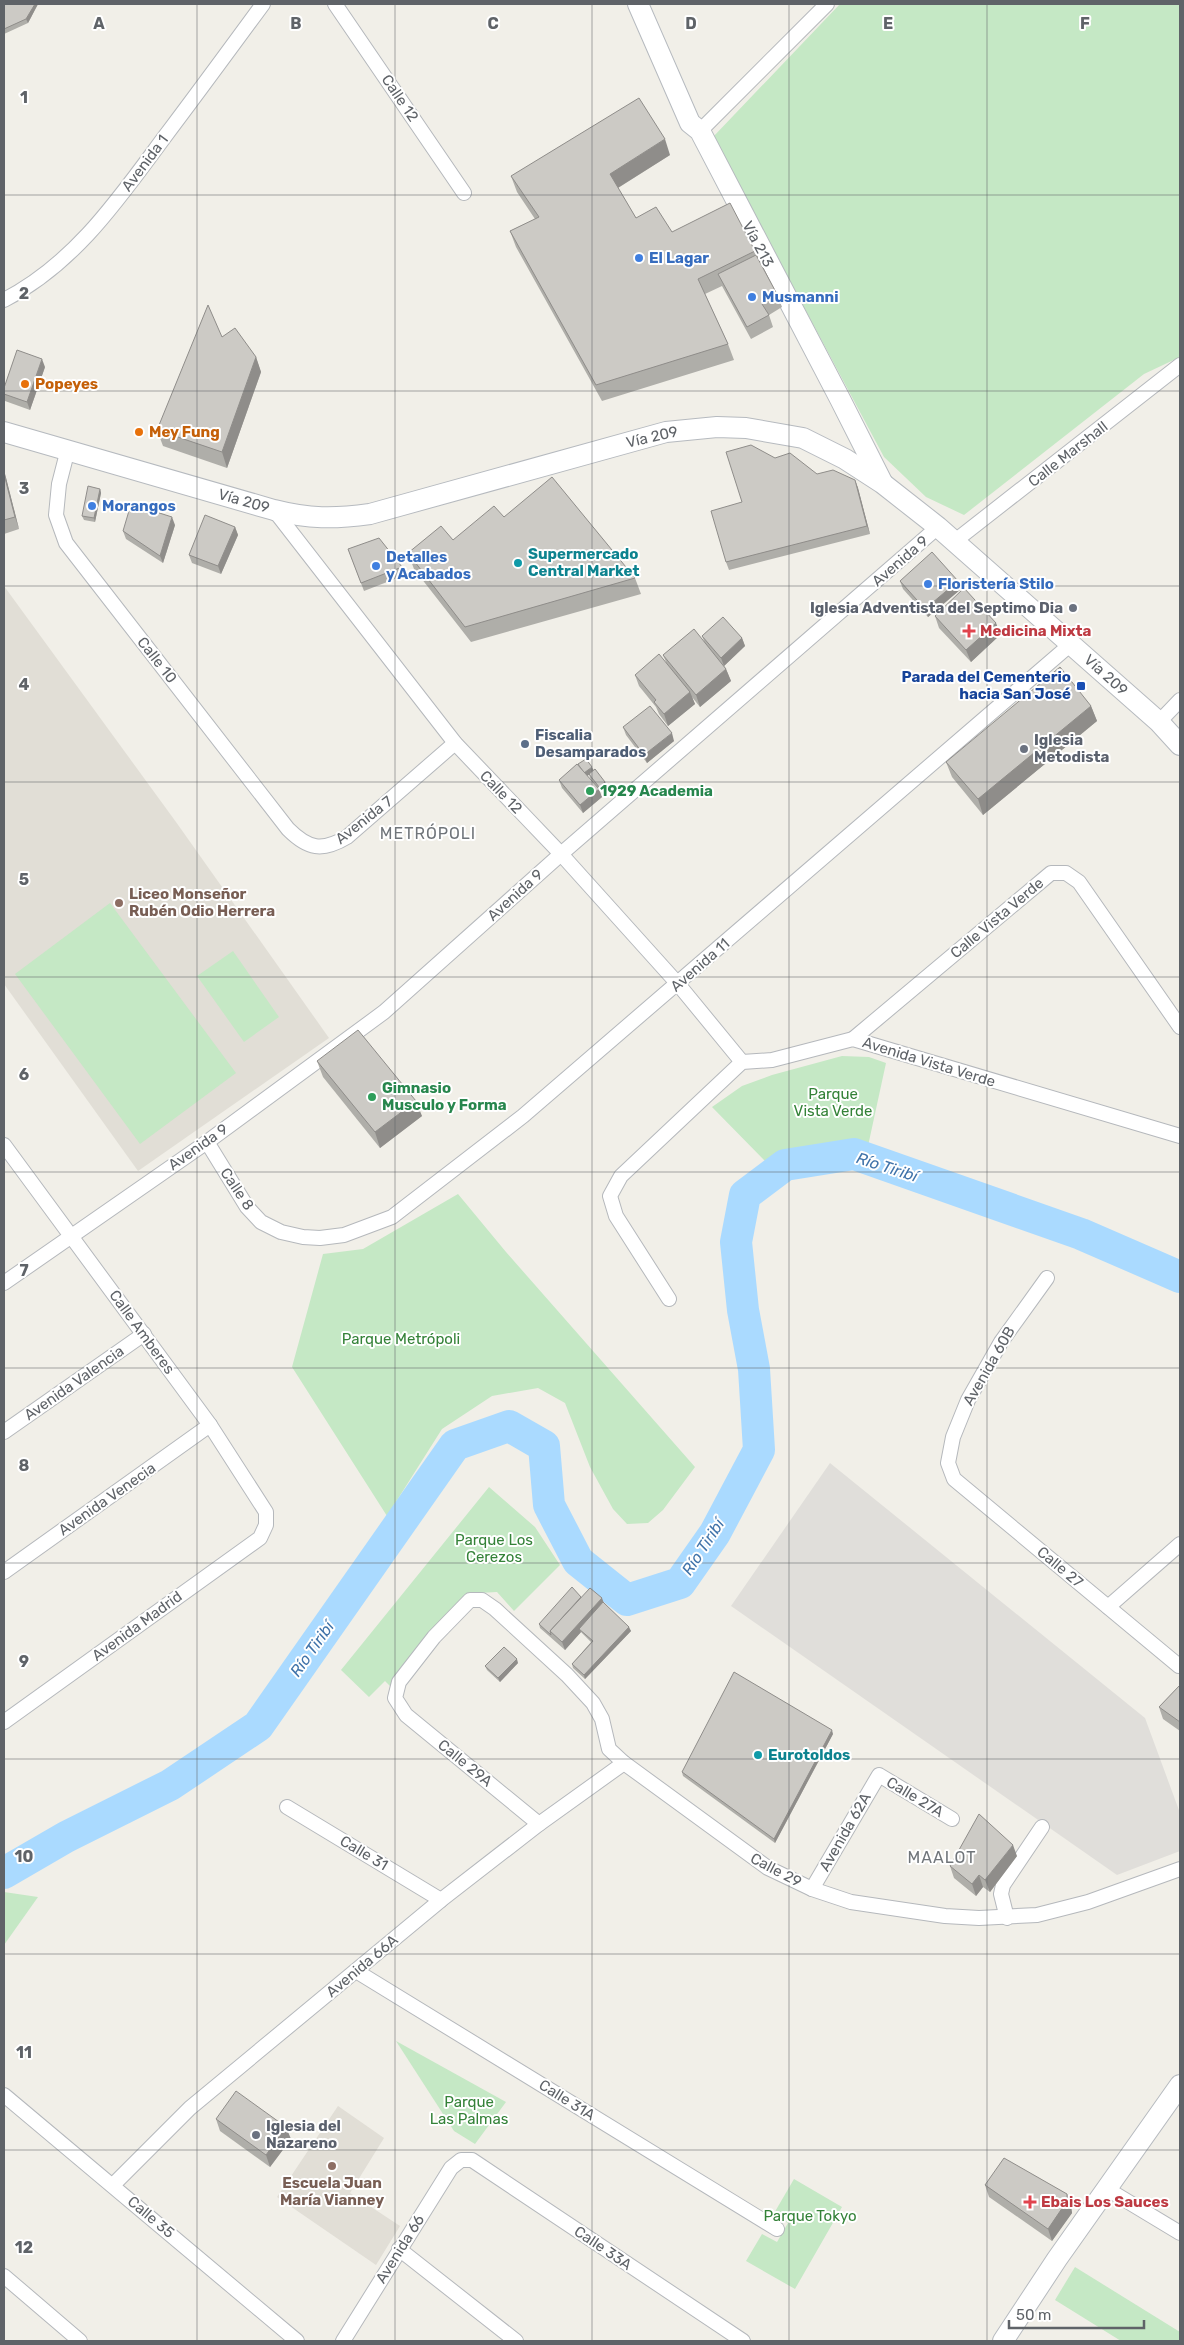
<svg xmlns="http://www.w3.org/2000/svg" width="1184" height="2345" viewBox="0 0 1184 2345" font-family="Rubik,sans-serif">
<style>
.industrial{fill:#e0deda}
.education{fill:#e1ded6}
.green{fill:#c5e8c5}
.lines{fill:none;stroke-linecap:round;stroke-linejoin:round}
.river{stroke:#aadaff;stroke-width:32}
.street-casing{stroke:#b5b8bc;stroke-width:16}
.secondary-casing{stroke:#b6babf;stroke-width:22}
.street{stroke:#fff;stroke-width:14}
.secondary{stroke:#fff;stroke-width:20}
.wall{fill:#afaea9}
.shaded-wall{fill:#8f8d8a}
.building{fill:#cccac5;stroke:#8f8d8a}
.grid{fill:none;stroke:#5f6368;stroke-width:1;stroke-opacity:0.55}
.shop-dot{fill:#3f7fe0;stroke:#fff;stroke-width:2}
.food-dot{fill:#e8710a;stroke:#fff;stroke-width:2}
.culture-dot{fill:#0f9aa8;stroke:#fff;stroke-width:2}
.worship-dot{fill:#6b7280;stroke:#fff;stroke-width:2}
.health-dot{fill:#e0444e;stroke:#fff;stroke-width:2}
.transit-dot{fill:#1a4fb4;stroke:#fff;stroke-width:2}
.service-dot{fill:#5c6f8a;stroke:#fff;stroke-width:2}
.leisure-dot{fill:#2e9e5b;stroke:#fff;stroke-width:2}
.education-dot{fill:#8d6e63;stroke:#fff;stroke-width:2}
.labels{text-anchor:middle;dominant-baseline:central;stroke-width:4;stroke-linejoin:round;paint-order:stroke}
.street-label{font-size:15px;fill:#5f6368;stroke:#fff}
.shop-label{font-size:15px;font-weight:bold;fill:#366cbe;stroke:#fff;text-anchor:start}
.food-label{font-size:15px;font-weight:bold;fill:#c56008;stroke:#fff;text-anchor:start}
.culture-label{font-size:15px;font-weight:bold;fill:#0d838f;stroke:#fff;text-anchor:start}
.worship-label{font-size:15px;font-weight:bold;fill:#5b616d;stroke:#fff;text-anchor:start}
.health-label{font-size:15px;font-weight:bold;fill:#be3a42;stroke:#fff;text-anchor:start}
.transit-label{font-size:15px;font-weight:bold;fill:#164399;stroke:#fff;text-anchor:end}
.service-label{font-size:15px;font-weight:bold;fill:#4e5e75;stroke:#fff;text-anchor:start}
.leisure-label{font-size:15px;font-weight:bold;fill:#27864d;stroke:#fff;text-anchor:start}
.education-label{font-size:15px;font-weight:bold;fill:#785e54;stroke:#fff;text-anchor:start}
.park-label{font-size:15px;fill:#348238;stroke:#fff}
.neighbourhood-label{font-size:16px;letter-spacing:1px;fill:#70757a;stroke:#fff}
.water-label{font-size:16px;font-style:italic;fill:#4174aa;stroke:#fff}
.grid-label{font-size:16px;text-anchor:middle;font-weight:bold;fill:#5f6368;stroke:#fff;stroke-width:4;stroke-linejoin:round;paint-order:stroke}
</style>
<rect width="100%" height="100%" fill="#f1efe8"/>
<polygon class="industrial" points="830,1463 1145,1718 1180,1813 1180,1851 1117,1875 731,1606"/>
<g class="education">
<polygon points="4,586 176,822 329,1038 138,1171 4,984"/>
<polygon points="338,2106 384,2138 350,2193 400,2226 376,2265 277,2197"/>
</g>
<g class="green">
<polygon points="840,4 1180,4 1180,357 1144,374 964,515 926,497 884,457 713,137"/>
<polygon points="110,903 236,1073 140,1144 15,974"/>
<polygon points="233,951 279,1017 244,1042 197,976"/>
<polygon points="842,1056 869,1057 886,1063 868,1146 852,1143 776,1153 766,1162 712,1107 742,1086 772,1075"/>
<polygon points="458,1194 506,1252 695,1467 663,1510 648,1523 627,1524 613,1509 590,1467 565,1403 538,1388 492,1396 442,1429 387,1516 292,1367 323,1254 363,1249"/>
<polygon points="489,1487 535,1527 560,1565 514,1611 497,1592 478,1593 399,1682 390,1686 385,1681 369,1697 341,1670"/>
<polygon points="4,1892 38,1897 4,1945"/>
<polygon points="396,2041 506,2102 475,2144 454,2131"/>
<polygon points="794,2179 842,2207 795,2289 746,2261 762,2234 777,2242 788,2223 773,2215"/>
<polygon points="1075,2267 1180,2332 1180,2341 1121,2341 1055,2300"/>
</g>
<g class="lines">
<polyline class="river" points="4,1873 66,1837 170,1785 258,1726 455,1445 509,1426 544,1446 549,1505 578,1561 627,1600 680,1583 715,1533 759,1450 754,1369 743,1310 736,1242 745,1195 785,1165 854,1154 1081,1234 1180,1277"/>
<g class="street-casing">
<g id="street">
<polyline points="335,4 464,193"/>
<polyline points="700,131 827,4"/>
<path d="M 4,300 C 74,264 118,200 163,139 C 197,94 230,49 263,4"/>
<path d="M 68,449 L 59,484 L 56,515 L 66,543 L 288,829 C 308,849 322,852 347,837 L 455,743"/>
<polyline points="274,510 455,743 561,854 678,984 742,1062"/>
<polyline points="955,541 1180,365"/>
<polyline points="1159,722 1180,700"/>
<polyline points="853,1039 1051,873 1066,873 1079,882 1180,1027"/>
<polyline points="207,1142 247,1207 261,1222 281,1232 303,1237 320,1238 344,1235 392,1217 523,1116 1071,644"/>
<polyline points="4,1145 210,1425 266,1512 266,1525 260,1538 4,1722"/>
<polyline points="1047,1278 1001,1342 968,1400 953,1437 948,1463 954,1479 1179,1666"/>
<polyline points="4,1283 207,1142 384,1012 561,854 938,527"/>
<polyline points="669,1299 616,1216 610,1196 621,1176 742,1062 772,1060 853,1039 1180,1136"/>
<polyline points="4,1432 144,1334"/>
<polyline points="4,1572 210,1425"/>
<polyline points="1108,1607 1180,1544"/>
<polyline points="287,1807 441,1900"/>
<polyline points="539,1824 406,1715 395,1698 399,1682 434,1637 470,1600 482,1600 495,1609 567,1675 593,1703 602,1719 609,1749 624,1763 768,1868 812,1889 851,1902 945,1916 979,1918 1037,1915 1088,1902 1180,1869"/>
<polyline points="812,1889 879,1775 952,1819"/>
<polyline points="1007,1918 1001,1894 1003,1885 1042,1827"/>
<polyline points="356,1971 777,2229"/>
<polyline points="4,2095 297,2341"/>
<polyline points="113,2185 190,2108 441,1900 539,1824 624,1763"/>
<polyline points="1107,2189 1180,2233"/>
<polyline points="399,2249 516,2341"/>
<polyline points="4,2276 80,2341"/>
<polyline points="343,2341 451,2168 461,2160 472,2160 743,2341"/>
</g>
</g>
<g class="secondary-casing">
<g id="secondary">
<polyline points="638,4 690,123 700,131 840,399 882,482"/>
<path d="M 4,432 L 274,510 C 309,519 334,519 370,514 L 666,432 L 717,427 L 746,428 L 803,438 L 845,459 L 882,483 L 938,527 L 1159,722 L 1180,745"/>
<polyline points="1003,2341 1057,2259 1180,2085"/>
</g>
</g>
<use href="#street" class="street"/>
<use href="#secondary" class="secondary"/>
</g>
<g class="wall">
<polygon points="4,4 38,4 28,23 4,34"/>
<polygon points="670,155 618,188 636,218 672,232 755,251 778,296 782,307 769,315 773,327 751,339 722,286 705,294 728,344 734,360 602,401 516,247 510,231 535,219 517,192 511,176"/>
<polygon points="222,337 256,357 261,372 227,468 163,446 157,430"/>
<polygon points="45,367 30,410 5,401 4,398 4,388"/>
<polygon points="775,458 817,474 855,480 858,488 870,534 729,570 726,562 742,502"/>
<polygon points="4,470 19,529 4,534"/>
<polygon points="100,489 101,493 95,522 84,520 82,516"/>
<polygon points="504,517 635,578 641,594 471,642 414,569 408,553 453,540"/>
<polygon points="175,525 163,563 126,539 123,531"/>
<polygon points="235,527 238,535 221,574 192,563 189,555"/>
<polygon points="348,549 402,567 405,575 364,591"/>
<polygon points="900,581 961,589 928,617 903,589"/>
<polygon points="935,616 996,623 1000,635 971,662 939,628"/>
<polygon points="702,636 742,638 745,646 724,666 726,669 731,681 700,707 692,697 695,704 668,726 659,714 656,707 639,686 635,675 666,662 663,655 704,641"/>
<polygon points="1091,706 1097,721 983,815 952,777 946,762"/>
<polygon points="623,727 674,741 647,763 626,735"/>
<polygon points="579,767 593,771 605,782 607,786 600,791 590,778 589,774 587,776 602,797 583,813 562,788 559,780"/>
<polygon points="317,1061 422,1116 380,1148 323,1077"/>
<polygon points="581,1597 603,1602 631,1631 585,1679 573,1668 572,1664 591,1642 581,1632 565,1650 540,1628 539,1624"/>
<polygon points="518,1663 500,1682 487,1670 485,1666"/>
<polygon points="1180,1685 1180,1731 1163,1719 1159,1707"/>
<polygon points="833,1734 775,1843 683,1776 682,1772"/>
<polygon points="1017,1856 990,1892 983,1887 976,1896 954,1878 950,1866"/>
<polygon points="216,2119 291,2139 270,2167 220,2131"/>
<polygon points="985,2185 1071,2206 1072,2213 1052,2241 989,2197"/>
</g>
<g class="shaded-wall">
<polygon points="35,4 38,4 28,23 26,19"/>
<polygon points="665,139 670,155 616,189 610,174"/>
<polygon points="256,357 261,372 227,468 222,452"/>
<polygon points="42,359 45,367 30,410 27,402"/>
<polygon points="4,470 19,529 15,517 4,474"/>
<polygon points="855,480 858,488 870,534 867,526"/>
<polygon points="100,489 101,493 95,522 94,518"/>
<polygon points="172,517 175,525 163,563 160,556"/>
<polygon points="235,527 238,535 221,574 218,566"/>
<polygon points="958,581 961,589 928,617 925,609"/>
<polygon points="996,623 1000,635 971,662 966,650"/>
<polygon points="742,638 745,646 724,666 721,658"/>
<polygon points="726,669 731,681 700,707 696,695"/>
<polygon points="690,692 695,704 668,726 664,714"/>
<polygon points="1091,706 1097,721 983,815 978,799"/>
<polygon points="672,733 674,741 647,763 644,755"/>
<polygon points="592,767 594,771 586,777 584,773"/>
<polygon points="605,782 607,786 600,791 599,787"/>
<polygon points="599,789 602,797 583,813 580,805"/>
<polygon points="416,1101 422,1116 380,1148 375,1132"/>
<polygon points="602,1598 605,1606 579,1629 581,1632 565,1650 562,1642"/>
<polygon points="629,1627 631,1631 585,1679 584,1675"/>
<polygon points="517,1659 518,1663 500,1682 498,1678"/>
<polygon points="832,1730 833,1734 775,1843 774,1839"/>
<polygon points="1013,1845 1017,1856 990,1892 985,1880"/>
<polygon points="979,1875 983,1887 976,1896 972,1884"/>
<polygon points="286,2127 291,2139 270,2167 266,2155"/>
<polygon points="1067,2194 1071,2206 1072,2213 1052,2241 1048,2229"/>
</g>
<g class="building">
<polygon points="4,4 35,4 26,19 4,29"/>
<polygon points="639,98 665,139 610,174 636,218 656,207 672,232 730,203 755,251 698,279 728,344 596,385 510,231 539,217 511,176"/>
<polygon points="756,255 778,296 762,304 769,315 747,327 718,274"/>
<polygon points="208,305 222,337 235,328 256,357 222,452 157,430"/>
<polygon points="17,350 42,359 27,402 4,394 4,388"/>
<polygon points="751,445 775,458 790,453 817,474 833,470 855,480 867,526 726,562 711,511 742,502 726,452"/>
<polygon points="4,474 15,517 4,520"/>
<polygon points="552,477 635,578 465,627 408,553 441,526 453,540 494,506 504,517"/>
<polygon points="88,486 100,489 94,518 82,516"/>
<polygon points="131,504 172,517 160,556 123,531"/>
<polygon points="205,515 235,527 218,566 189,555"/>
<polygon points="379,538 402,567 361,583 348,549"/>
<polygon points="932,552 958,581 925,609 900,581"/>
<polygon points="964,588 996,623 966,650 935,616"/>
<polygon points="723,617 742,638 721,658 702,636"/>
<polygon points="694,629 726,669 696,695 663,655"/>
<polygon points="659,654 690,692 664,714 654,702 656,700 635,675"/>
<polygon points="1060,667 1091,706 978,799 946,762"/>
<polygon points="650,706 672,733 644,755 623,727"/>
<polygon points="586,759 592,767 584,773 578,764"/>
<polygon points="577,764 599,789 580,805 559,780"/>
<polygon points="595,769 605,782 599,787 589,774"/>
<polygon points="358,1030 416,1101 375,1132 317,1061"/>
<polygon points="572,1587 581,1597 550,1631 551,1635 539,1624"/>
<polygon points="590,1588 602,1598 562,1642 550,1631"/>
<polygon points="603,1602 629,1627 584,1675 572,1664 593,1641 579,1629"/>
<polygon points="504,1647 517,1659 498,1678 485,1666"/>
<polygon points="734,1672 832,1730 774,1839 682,1772"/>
<polygon points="1180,1685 1180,1722 1159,1707"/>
<polygon points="979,1814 1013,1845 985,1880 979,1875 972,1884 950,1866"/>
<polygon points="236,2091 286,2127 266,2155 216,2119"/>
<polygon points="1004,2158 1067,2194 1067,2201 1048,2229 985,2185"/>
</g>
<path class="grid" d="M 197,4 L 197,2341M 395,4 L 395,2341M 592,4 L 592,2341M 789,4 L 789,2341M 987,4 L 987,2341M 4,195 L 1180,195M 4,391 L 1180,391M 4,586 L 1180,586M 4,782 L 1180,782M 4,977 L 1180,977M 4,1172 L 1180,1172M 4,1368 L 1180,1368M 4,1563 L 1180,1563M 4,1759 L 1180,1759M 4,1954 L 1180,1954M 4,2150 L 1180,2150"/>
<g class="shop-dot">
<circle cx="639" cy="258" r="5"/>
<circle cx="752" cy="297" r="5"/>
<circle cx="92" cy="506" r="5"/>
<circle cx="376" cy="566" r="5"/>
<circle cx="928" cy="584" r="5"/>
</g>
<g class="food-dot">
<circle cx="25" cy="384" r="5"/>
<circle cx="139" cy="432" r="5"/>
</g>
<g class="culture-dot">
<circle cx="518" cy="563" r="5"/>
<circle cx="758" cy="1755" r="5"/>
</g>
<g class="worship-dot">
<circle cx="1073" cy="608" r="5"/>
<circle cx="1024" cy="749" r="5"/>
<circle cx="256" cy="2135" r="5"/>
</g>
<g class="health-dot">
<path d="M966.5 623.5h5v5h5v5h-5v5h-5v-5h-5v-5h5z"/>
<path d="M1027.5 2194.5h5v5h5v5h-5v5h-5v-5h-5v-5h5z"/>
</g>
<rect class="transit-dot" x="1076" y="681" width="10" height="10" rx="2.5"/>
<circle class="service-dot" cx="525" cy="744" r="5"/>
<g class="leisure-dot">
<circle cx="590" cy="791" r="5"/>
<circle cx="372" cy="1097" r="5"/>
</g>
<g class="education-dot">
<circle cx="119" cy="903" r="5"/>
<circle cx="332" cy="2166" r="5"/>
</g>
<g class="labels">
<g class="street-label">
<text transform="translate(400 98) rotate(56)">Calle 12</text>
<text transform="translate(145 163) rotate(-53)">Avenida 1</text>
<text transform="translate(758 244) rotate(62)">Vía 213</text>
<text transform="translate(652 437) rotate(-13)">Vía 209</text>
<text transform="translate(1068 454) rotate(-38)">Calle Marshall</text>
<text transform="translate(244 501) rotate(16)">Vía 209</text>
<text transform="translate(900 561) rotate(-41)">Avenida 9</text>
<text transform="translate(157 660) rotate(52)">Calle 10</text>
<text transform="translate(1106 675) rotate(42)">Vía 209</text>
<text transform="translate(501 792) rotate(46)">Calle 12</text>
<text transform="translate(364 820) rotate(-38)">Avenida 7</text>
<text transform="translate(515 895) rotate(-42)">Avenida 9</text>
<text transform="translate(997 918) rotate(-40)">Calle Vista Verde</text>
<text transform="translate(700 965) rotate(-41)">Avenida 11</text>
<text transform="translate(929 1062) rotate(17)">Avenida Vista Verde</text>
<text transform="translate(198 1147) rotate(-35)">Avenida 9</text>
<text transform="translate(237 1189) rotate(56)">Calle 8</text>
<text transform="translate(142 1332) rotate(54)">Calle Amberes</text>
<text transform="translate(989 1366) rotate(-60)">Avenida 60B</text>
<text transform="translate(74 1383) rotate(-35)">Avenida Valencia</text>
<text transform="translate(107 1499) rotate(-35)">Avenida Venecia</text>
<text transform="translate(1060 1567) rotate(40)">Calle 27</text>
<text transform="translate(137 1626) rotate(-36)">Avenida Madrid</text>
<text transform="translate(465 1763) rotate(39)">Calle 29A</text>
<text transform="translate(915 1797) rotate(31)">Calle 27A</text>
<text transform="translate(845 1832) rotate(-60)">Avenida 62A</text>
<text transform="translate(364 1853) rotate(31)">Calle 31</text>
<text transform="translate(776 1870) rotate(28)">Calle 29</text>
<text transform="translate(362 1966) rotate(-40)">Avenida 66A</text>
<text transform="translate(567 2100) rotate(32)">Calle 31A</text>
<text transform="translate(151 2217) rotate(40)">Calle 35</text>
<text transform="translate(603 2248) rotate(34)">Calle 33A</text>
<text transform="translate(400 2249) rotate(-58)">Avenida 66</text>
</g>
<g class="shop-label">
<text x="649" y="258">El Lagar</text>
<text x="762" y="297">Musmanni</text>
<text x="102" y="506">Morangos</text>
<text x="386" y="557">Detalles<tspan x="386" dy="17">y Acabados</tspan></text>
<text x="938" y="584">Floristería Stilo</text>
</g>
<g class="food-label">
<text x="35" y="384">Popeyes</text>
<text x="149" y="432">Mey Fung</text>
</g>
<g class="culture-label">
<text x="528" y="554">Supermercado<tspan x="528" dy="17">Central Market</tspan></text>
<text x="768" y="1755">Eurotoldos</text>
</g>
<g class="worship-label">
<text x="1063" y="608" text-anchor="end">Iglesia Adventista del Septimo Dia</text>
<text x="1034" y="740">Iglesia<tspan x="1034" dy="17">Metodista</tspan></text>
<text x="266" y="2126">Iglesia del<tspan x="266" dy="17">Nazareno</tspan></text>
</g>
<g class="health-label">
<text x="980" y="631">Medicina Mixta</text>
<text x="1041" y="2202">Ebais Los Sauces</text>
</g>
<g class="transit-label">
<text x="1071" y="677">Parada del Cementerio<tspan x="1071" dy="17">hacia San José</tspan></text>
</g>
<g class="service-label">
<text x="535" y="735">Fiscalia<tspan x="535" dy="17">Desamparados</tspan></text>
</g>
<g class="leisure-label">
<text x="600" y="791">1929 Academia</text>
<text x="382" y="1088">Gimnasio<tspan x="382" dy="17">Musculo y Forma</tspan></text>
</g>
<g class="education-label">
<text x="129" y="894">Liceo Monseñor<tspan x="129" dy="17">Rubén Odio Herrera</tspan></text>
<text x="332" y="2183" text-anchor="middle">Escuela Juan<tspan x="332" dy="17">María Vianney</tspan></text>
</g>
<g class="park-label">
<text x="833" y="1094">Parque<tspan x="833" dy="17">Vista Verde</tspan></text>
<text x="401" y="1339">Parque Metrópoli</text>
<text x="494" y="1540">Parque Los<tspan x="494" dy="17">Cerezos</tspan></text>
<text x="469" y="2102">Parque<tspan x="469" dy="17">Las Palmas</tspan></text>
<text x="810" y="2216">Parque Tokyo</text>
</g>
<g class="neighbourhood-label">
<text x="428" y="833">METRÓPOLI</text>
<text x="942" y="1857">MAALOT</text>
</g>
<g class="water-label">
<text transform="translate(887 1167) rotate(18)">Río Tiribí</text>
<text transform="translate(703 1547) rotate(-57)">Río Tiribí</text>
<text transform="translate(312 1649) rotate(-55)">Río Tiribí</text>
</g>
</g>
<g class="grid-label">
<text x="99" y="29">A</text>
<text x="296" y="29">B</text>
<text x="493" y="29">C</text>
<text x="691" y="29">D</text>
<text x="888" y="29">E</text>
<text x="1085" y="29">F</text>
<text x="24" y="103">1</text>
<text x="24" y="299">2</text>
<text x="24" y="494">3</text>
<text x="24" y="690">4</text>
<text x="24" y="885">5</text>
<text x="24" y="1080">6</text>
<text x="24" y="1276">7</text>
<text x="24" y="1471">8</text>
<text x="24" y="1667">9</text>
<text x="24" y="1862">10</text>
<text x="24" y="2058">11</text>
<text x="24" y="2253">12</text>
</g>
<rect width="1184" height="2345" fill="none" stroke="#5f6368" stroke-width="10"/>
<path d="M1009 2320v8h135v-8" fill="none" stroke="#5f6368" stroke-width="2.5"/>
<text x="1016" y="2320" font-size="15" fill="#5f6368" stroke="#ffffff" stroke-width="4" paint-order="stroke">50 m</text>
</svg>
